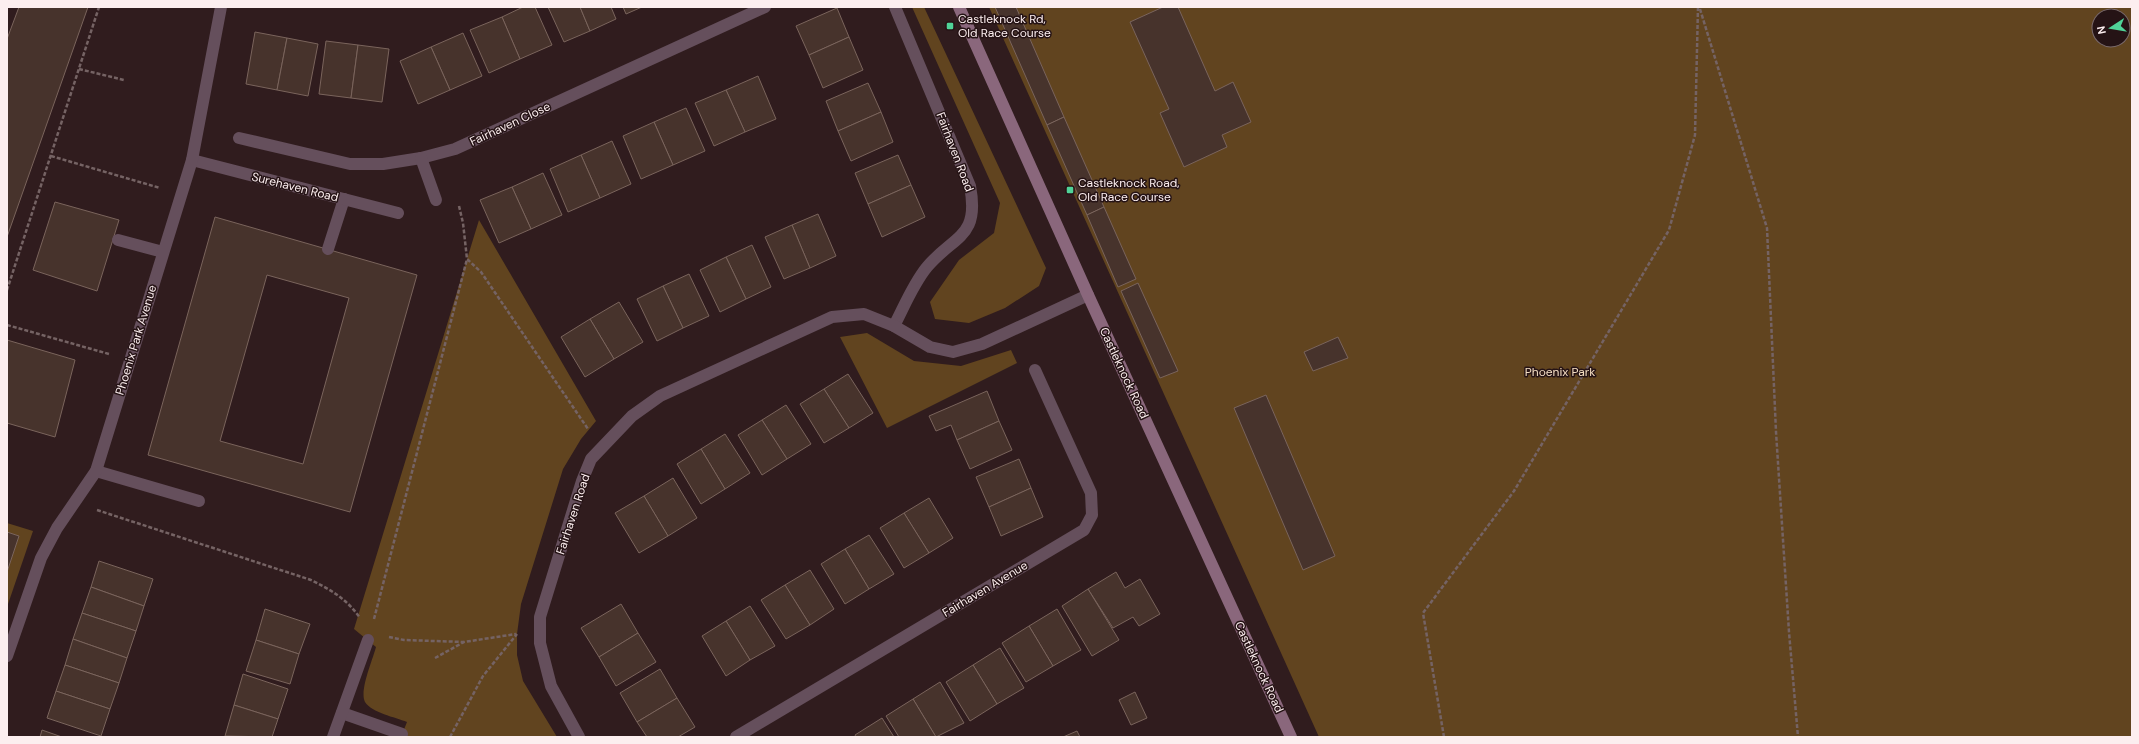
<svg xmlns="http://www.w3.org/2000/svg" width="2139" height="744" viewBox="0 0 2139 744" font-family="'DM Sans',sans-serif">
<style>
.green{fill:#61441f;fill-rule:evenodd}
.building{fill:#47332c;stroke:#7a645c;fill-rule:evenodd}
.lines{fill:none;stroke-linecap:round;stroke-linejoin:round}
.path{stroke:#756364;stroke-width:2.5;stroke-dasharray:4 2;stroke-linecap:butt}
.lane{stroke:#654f5c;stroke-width:12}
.street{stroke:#654f5c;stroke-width:12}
.secondary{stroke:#8a677c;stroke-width:12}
.poi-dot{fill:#50d398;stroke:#251315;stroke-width:1.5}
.labels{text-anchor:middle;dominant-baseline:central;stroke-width:3;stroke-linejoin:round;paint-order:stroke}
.poi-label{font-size:12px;fill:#fceeef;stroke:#251315;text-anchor:start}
.street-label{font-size:12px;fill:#fceeef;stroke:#251315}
.park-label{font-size:12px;fill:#f6dfc4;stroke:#251315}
</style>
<rect width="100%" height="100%" fill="#301c1e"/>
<g class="green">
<polygon points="912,7 924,7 1046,268 1039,286 1005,308 969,323 935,319 930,302 959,260 994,233 1000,203"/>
<path d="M 989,7 L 2132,7 L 2132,737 L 1319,737 ZM 2099,16 L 2123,16 L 2123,40 L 2099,40 Z"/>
<path d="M 479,220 L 596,421 L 581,439 L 563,469 L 521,604 L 517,634 L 517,655 L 523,681 L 557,737 L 401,737 L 407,722 C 395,717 372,713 365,702 C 359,691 373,659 376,647 L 354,629 Z"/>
<polygon points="867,333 914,361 961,366 1011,350 1017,363 887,428 840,337"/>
<polygon points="7,523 33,531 7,607"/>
</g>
<g class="building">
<polygon points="19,7 88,7 7,237 7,39"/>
<polygon points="523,7 535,7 552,45 520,59 502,17"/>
<polygon points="548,7 580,7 590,31 564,42"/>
<polygon points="580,7 611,7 616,19 590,31"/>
<polygon points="623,7 642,7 626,14"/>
<polygon points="995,7 1016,7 1064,117 1047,125"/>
<polygon points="1163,7 1178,7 1215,91 1233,82 1251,122 1222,135 1227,147 1184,167 1160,113 1169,109 1130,22"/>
<polygon points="837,8 849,37 809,55 796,26"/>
<polygon points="502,17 520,59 489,73 470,30"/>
<polygon points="255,32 287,38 277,90 246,84"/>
<polygon points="463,33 482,76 450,90 431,47"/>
<polygon points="849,37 863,70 823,88 809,55"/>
<polygon points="287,38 318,44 308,96 277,90"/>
<polygon points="326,41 358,45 351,98 319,94"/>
<polygon points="358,45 389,49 382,102 351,98"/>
<polygon points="431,47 450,90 418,104 400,61"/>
<polygon points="758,76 776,119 745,132 726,90"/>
<polygon points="868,83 881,112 838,131 826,101"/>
<polygon points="726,90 745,132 714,146 695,103"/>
<polygon points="686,108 705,151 673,165 654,122"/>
<polygon points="881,112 893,142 851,161 838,131"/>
<polygon points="1064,117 1104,207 1087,215 1047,125"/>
<polygon points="654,122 673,165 641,179 623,136"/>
<polygon points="612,141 631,184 600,198 581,155"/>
<polygon points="581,155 600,198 568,212 550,169"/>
<polygon points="898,155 911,185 868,204 855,173"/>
<polygon points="543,173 562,215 531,229 512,187"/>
<polygon points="911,185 925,217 882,237 868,204"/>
<polygon points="512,187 531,229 499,243 480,200"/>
<polygon points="55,202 119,220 97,291 33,270"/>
<polygon points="1104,207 1136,279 1118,287 1087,215"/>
<polygon points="818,214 836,256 810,268 792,225"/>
<path d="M 215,217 L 417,275 L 350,512 L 148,455 ZM 267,275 L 349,298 L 303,464 L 220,441 Z"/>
<polygon points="792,225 810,268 784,279 765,237"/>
<polygon points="752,245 771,287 746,299 726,257"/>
<polygon points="726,257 746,299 720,312 700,270"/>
<polygon points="689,274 709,316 683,328 663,286"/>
<polygon points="1138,283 1178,371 1160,378 1121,291"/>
<polygon points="663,286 683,328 657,341 637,299"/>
<polygon points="619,302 643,342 614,359 590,319"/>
<polygon points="590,319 614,359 585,377 561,337"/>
<polygon points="1338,337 1348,358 1313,371 1304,352"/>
<polygon points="7,340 75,360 55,437 7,423"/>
<polygon points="848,374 873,413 849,428 824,389"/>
<polygon points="824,389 849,428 824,443 800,404"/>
<polygon points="987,391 999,421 957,440 951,425 936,431 929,416"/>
<polygon points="1266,395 1335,556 1303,570 1234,408"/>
<polygon points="786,405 811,444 787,459 762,420"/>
<polygon points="762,420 787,459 762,475 738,435"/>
<polygon points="999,421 1012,450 970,469 957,440"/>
<polygon points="725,434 750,473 725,489 701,449"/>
<polygon points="701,449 725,489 701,504 677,464"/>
<polygon points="1019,459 1031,488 989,507 976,477"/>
<polygon points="673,478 697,518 668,536 644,496"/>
<polygon points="1031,488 1043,517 1001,536 989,507"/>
<polygon points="644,496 668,536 639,553 615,513"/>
<polygon points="929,498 953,538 929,553 904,513"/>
<polygon points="904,513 929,553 904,568 880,528"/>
<polygon points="7,532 19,536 7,572"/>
<polygon points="869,535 894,574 869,589 845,549"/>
<polygon points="845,549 869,589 845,604 821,564"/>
<polygon points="99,561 153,579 144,606 91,587"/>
<polygon points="810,570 834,609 810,625 785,585"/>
<polygon points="1116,572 1125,588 1140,579 1160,614 1139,626 1133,617 1113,628 1088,589"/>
<polygon points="785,585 810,625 786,639 761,600"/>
<polygon points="91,587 144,606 136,631 82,613"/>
<polygon points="1088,589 1119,640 1092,656 1062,606"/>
<polygon points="621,604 638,633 599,657 581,628"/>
<polygon points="750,606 775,646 750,660 726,621"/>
<polygon points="265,609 310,624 299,654 256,640"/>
<polygon points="1057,609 1081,650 1053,666 1029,626"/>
<polygon points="82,613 136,631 127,658 73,639"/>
<polygon points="726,621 750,660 726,676 702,636"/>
<polygon points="1029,626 1053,666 1026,682 1002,643"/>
<polygon points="638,633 656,662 616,686 599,657"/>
<polygon points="73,639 127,658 119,683 65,665"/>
<polygon points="256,640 299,654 290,684 246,671"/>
<polygon points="1000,648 1024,688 997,704 973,665"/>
<polygon points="65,665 119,683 110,709 56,691"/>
<polygon points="973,665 997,704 970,721 946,682"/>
<polygon points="660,669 677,698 637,722 620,693"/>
<polygon points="243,674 288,689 278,719 234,705"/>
<polygon points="940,682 964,723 936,737 913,699"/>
<polygon points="56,691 110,709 101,736 47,718"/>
<polygon points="1135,692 1147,718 1131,725 1119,700"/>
<polygon points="677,698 695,727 678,737 647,737 637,722"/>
<polygon points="913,699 936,737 899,737 886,716"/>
<polygon points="234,705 278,719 272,737 225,736"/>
<polygon points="882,718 894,737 856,737 855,735"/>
<polygon points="42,730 62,737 40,737"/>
<polygon points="1077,731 1080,737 1063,737"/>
</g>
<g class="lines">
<g class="path">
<polyline points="1700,9 1767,228 1776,432 1789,632 1798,737"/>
<polyline points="79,69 124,80"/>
<polyline points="51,156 160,188"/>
<polyline points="459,206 463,223 467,259 481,272 588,429"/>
<polyline points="7,290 99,7"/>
<polyline points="7,325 109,354"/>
<path d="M 97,510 L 311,580 C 331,590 347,599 360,618"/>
<polyline points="374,619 467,259"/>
<polyline points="389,637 404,640 464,642"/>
<polyline points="435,658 464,642 516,634"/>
<polyline points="450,737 483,676 517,634"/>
<polyline points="1444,737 1423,613 1514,491 1669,230 1695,135 1698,7"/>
</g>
<g class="lane">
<polyline points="118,240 163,252"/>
<polyline points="328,249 344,199"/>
<polyline points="96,471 199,501"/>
</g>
<g class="street">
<polyline points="239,138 350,164 383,164 421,158 455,149 765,7"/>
<polyline points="421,158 436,200"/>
<polyline points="192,160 398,213"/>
<path d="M 894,326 C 904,307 913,284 927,267 C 954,235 980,238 970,186 L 895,7"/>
<polyline points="7,656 41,558 57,528 96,471 192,160 221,7"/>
<polyline points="342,713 402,734"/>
<polyline points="333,737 368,640"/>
<polyline points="579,737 551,686 540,643 540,617 582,481 591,459 632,416 660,396 832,317 864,314 894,326 930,347 953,352 982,344 1088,295"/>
<polyline points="736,737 1084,530 1092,515 1091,493 1035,370"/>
</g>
<polyline class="secondary" points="959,7 1088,295 1291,737"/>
</g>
<g class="poi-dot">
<rect x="946" y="22" width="8" height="8" rx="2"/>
<rect x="1066" y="186" width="8" height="8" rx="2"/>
</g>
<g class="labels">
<g class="poi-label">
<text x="958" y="19">Castleknock Rd,<tspan x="958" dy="14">Old Race Course</tspan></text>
<text x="1078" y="183">Castleknock Road,<tspan x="1078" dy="14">Old Race Course</tspan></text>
</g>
<g class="street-label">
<text transform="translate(510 124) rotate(-25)">Fairhaven Close</text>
<text transform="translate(955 152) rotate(69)">Fairhaven Road</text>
<text transform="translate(295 187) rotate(14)">Surehaven Road</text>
<text transform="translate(136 340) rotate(-73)">Phoenix Park Avenue</text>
<text transform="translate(1124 373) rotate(65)">Castleknock Road</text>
<text transform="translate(573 514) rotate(-72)">Fairhaven Road</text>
<text transform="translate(985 589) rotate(-31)">Fairhaven Avenue</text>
<text transform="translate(1259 667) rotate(65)">Castleknock Road</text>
</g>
<g class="park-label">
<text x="1560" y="372">Phoenix Park</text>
</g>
</g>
<rect width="2139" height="744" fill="none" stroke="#fceeef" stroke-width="16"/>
<g transform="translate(2111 28) rotate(258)"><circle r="19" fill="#251315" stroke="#7b6b6c"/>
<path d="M0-3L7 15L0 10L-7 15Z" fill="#50d398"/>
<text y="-6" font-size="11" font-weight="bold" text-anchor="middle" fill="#fceeef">N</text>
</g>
</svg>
